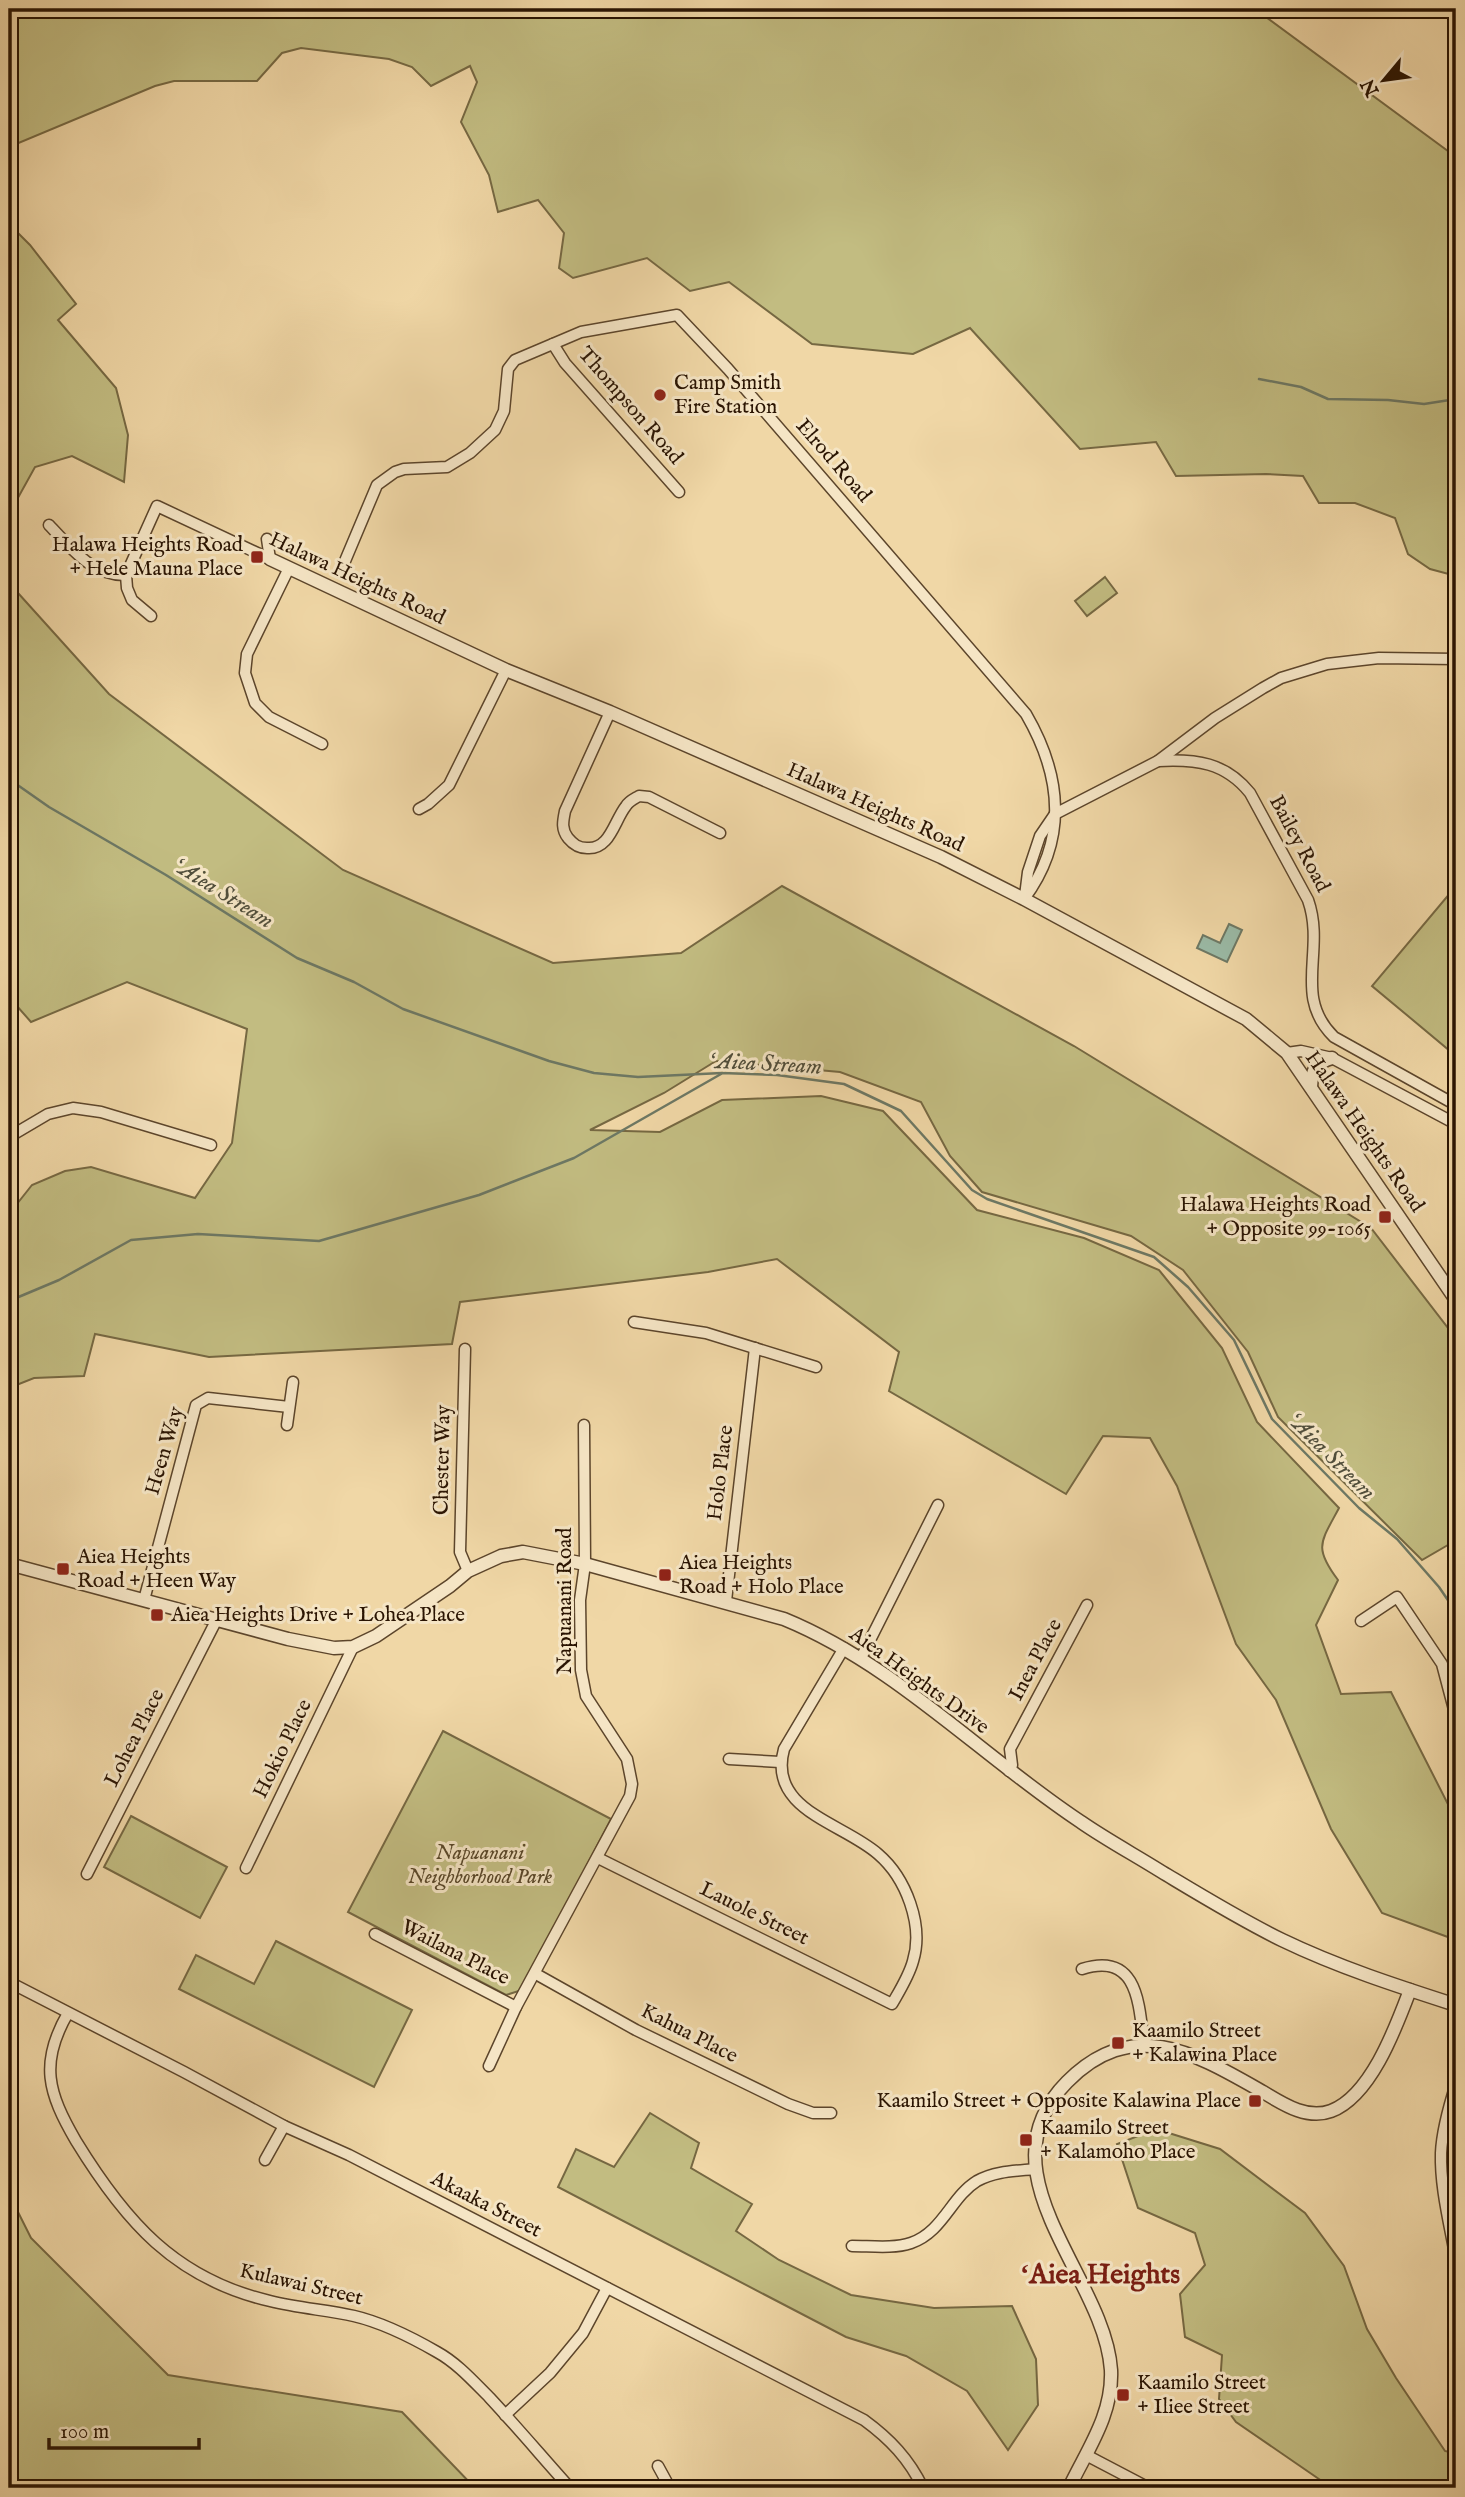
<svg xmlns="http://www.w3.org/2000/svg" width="1465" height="2497" viewBox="0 0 1465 2497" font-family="'IM FELL English',serif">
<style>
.green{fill:#c2bc81;stroke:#766842;stroke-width:2}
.water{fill:#9abaa6;stroke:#6d7864;stroke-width:2}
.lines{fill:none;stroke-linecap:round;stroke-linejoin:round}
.stream{stroke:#6d7864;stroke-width:2.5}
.minor-casing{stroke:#5c452b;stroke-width:13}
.tertiary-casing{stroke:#5c452b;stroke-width:15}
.minor{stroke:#f5e5c5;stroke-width:10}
.tertiary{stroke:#f5e5c5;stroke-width:12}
.poi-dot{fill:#8f2418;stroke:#f5e5c5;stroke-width:2.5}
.labels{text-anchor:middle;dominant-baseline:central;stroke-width:6;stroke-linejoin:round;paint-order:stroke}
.poi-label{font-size:21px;fill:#2a1402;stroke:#f5e5c5;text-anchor:start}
.street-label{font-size:21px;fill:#2a1402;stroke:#f5e5c5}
.park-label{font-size:21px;font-style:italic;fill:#584628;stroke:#f5e5c5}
.water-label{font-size:23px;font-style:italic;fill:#514e3b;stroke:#f5e5c5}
.district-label{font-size:28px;font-weight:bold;fill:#7a1f14;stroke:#f5e5c5}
</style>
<rect width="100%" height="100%" fill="#f0d7a6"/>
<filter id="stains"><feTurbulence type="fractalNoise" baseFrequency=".00286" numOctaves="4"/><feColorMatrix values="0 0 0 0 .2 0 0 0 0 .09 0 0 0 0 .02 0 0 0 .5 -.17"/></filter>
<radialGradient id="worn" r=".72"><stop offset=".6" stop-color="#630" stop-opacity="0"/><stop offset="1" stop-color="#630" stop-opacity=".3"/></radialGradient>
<g class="green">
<polygon points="9,9 1255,9 1456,157 1456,576 1430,569 1408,554 1395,518 1355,503 1319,503 1303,476 1266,474 1176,476 1156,442 1080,449 970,328 913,354 812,344 729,282 690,291 647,258 573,278 559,268 564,233 538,200 498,212 489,175 461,122 477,82 470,66 431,86 412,67 389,59 301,48 282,53 257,81 174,81 155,86 9,147"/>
<polygon points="9,224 30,245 76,304 58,320 116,388 128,435 124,482 72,456 35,467 9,514"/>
<polygon points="1105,577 1117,593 1087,616 1075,601"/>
<path d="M 9,583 L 109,694 L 343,870 L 553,963 L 681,953 L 782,886 L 1074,1046 L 1371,1228 L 1451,1332 L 1456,1354 L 1456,1546 L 1448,1545 L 1422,1560 L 1278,1417 L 1248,1352 L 1183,1270 L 1131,1236 L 982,1192 L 950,1156 L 921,1102 L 840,1072 L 716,1061 L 664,1093 L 590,1130 L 660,1132 L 722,1100 L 821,1096 L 883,1111 L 977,1210 L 1084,1238 L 1159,1270 L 1222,1348 L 1257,1422 L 1339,1508 C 1321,1542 1313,1547 1338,1580 L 1316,1625 L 1341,1694 L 1391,1692 L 1456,1820 L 1456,1940 L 1382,1913 L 1331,1829 L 1276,1700 L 1236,1644 L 1177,1486 L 1150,1438 L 1103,1436 L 1066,1494 L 889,1391 L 899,1352 L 777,1259 L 708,1272 L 460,1302 L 452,1344 L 209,1357 L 95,1334 L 84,1376 L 34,1378 L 9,1388 L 9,1214 L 32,1185 L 65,1171 L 91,1167 L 195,1198 L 232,1143 L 247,1029 L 127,982 L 31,1022 L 9,997 Z"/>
<polygon points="1456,886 1456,1056 1372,986"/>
<polygon points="443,1731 611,1819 522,1990 506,1995 348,1912"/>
<polygon points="131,1816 227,1867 200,1918 104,1867"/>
<polygon points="276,1941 412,2010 374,2087 179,1989 196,1955 254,1984"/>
<polygon points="650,2113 699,2143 691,2168 752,2204 736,2231 779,2260 851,2295 934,2308 1012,2306 1036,2359 1038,2405 1008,2450 967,2391 906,2356 846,2337 558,2187 576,2149 614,2167"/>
<polygon points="1156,2129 1220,2149 1305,2213 1344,2266 1367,2329 1396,2378 1445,2451 1456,2454 1456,2488 1332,2488 1236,2422 1219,2399 1222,2355 1185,2337 1180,2294 1205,2265 1195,2233 1138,2208 1117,2144"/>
<polygon points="9,2194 31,2238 168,2375 402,2412 475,2488 9,2488"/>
</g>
<polygon class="water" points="1229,924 1242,930 1227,962 1197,948 1203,935 1220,943"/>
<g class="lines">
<g class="stream">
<polyline points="1259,379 1301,387 1328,399 1388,400 1424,404 1456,399"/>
<polyline points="9,779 49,807 166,875 297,958 354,982 403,1009 549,1061 594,1073 638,1077 722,1073 777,1075 844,1084 901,1111 972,1190 987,1199 1154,1257 1188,1287 1234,1340 1272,1419 1359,1508 1397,1539 1439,1587 1456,1612"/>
<polyline points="9,1301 59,1280 131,1240 198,1234 319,1241 479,1195 574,1158 721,1074"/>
</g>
<g class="minor-casing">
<g id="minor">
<polyline points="553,344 565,363 679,492"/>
<path d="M 49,525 C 71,548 92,576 126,575"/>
<polyline points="267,539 270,559"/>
<path d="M 345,561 L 377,485 L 395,472 L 404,469 L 447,467 L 470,453 L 495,430 L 504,411 L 508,369 L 515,360 L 581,332 L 677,315 L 728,369 L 1026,714 C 1062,776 1068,840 1024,899"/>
<polyline points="289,568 247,654 245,673 255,703 269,717 322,744"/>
<polyline points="151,616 132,600 127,588 126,575 157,506 270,559"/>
<path d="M 610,712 L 565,811 C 563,821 561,829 568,838 C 573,844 578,848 587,848 C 610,850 614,821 626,806 C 629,801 634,799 639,796 L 649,797 L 720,833"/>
<path d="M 1158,761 C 1196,759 1225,762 1250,793 L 1308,900 C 1326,951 1292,996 1334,1037 L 1456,1105"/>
<polyline points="419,809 428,804 449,785 506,670"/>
<polyline points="1025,896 1028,872 1040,836 1055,814 1158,761 1215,718 1263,688 1281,678 1327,664 1379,658 1456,659"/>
<polyline points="1287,1053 1301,1051 1332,1058 1456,1124"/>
<polyline points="9,1137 48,1114 73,1108 101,1112 211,1145"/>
<polyline points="634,1322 706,1333 816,1367"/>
<polyline points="465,1349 460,1552 468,1571"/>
<polyline points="287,1425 293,1382"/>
<polyline points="144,1600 196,1405 208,1398 289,1407"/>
<polyline points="726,1601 755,1348"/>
<polyline points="1361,1621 1397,1597 1442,1664 1456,1717"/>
<polyline points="861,1658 938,1505"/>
<polyline points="729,1759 780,1762"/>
<polyline points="1009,1771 1012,1765 1010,1749 1087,1605"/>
<path d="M 598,1858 L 892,2004 C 900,1990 909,1976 913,1961 C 924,1925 906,1878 878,1854 C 843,1823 767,1810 784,1749 L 844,1648"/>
<polyline points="246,1868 353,1647"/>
<polyline points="87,1874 217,1619"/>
<polyline points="375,1934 516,2007"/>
<path d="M 1082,1969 C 1139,1951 1139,2006 1144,2045"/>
<polyline points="536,1974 636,2030 788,2104 813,2113 831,2113"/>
<path d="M 9,1982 L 184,2072 L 284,2126 L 349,2155 L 864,2420 C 890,2439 909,2459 923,2488"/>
<path d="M 68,2013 C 39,2063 48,2093 76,2141 C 125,2221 175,2279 270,2301 C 298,2308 327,2310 354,2316 C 384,2323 411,2337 437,2352 C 457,2363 473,2381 489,2397 C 517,2427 543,2458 570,2488"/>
<polyline points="489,2066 516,2007 630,1796 632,1784 627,1759 586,1696 581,1670 580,1600 585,1564 584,1425"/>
<path d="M 1456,2084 C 1449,2106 1442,2130 1441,2153 C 1440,2188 1450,2225 1456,2260"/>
<polyline points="265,2160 284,2126"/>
<path d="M 852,2246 C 871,2246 893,2249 911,2243 C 943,2232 951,2197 977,2181 C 995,2171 1015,2171 1035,2169"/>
<polyline points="505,2415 550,2373 583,2333 607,2288"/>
<polyline points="1086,2455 1149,2488"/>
<polyline points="658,2466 670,2488"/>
</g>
</g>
<g class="tertiary-casing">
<g id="tertiary">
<polyline points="270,559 506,670 610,712 941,857 1024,899 1246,1019 1287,1053 1456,1300"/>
<path d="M 1311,1087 C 1312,1070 1315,1063 1332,1058"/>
<path d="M 9,1564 L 288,1639 L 334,1648 L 353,1647 L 376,1636 L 450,1586 L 468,1571 L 501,1556 L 523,1552 L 585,1564 L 784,1619 C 896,1665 981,1756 1081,1822 C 1107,1840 1135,1855 1162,1872 C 1202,1896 1241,1920 1282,1940 C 1338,1967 1397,1986 1456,2005"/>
<path d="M 1069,2488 C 1087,2450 1113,2415 1111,2370 C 1105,2276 977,2173 1067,2082 C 1133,2015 1196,2054 1263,2092 C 1283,2104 1307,2120 1331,2111 C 1371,2096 1396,2027 1410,1990"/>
</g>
</g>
<use href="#minor" class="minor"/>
<use href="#tertiary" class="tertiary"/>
</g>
<g class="poi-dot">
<circle cx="660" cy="395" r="7"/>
<rect x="250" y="550" width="14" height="14" rx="3.5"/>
<rect x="1378" y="1210" width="14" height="14" rx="3.5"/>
<rect x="56" y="1562" width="14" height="14" rx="3.5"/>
<rect x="658" y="1568" width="14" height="14" rx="3.5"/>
<rect x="150" y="1608" width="14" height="14" rx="3.5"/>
<rect x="1111" y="2036" width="14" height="14" rx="3.5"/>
<rect x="1248" y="2094" width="14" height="14" rx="3.5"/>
<rect x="1019" y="2133" width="14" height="14" rx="3.5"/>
<rect x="1116" y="2388" width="14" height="14" rx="3.5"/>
</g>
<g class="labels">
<g class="poi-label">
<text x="674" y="383">Camp Smith<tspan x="674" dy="24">Fire Station</tspan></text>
<text x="243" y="545" text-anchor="end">Halawa Heights Road<tspan x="243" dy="24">+ Hele Mauna Place</tspan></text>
<text x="1371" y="1205" text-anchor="end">Halawa Heights Road<tspan x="1371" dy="24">+ Opposite 99-1065</tspan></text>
<text x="77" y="1557">Aiea Heights<tspan x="77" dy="24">Road + Heen Way</tspan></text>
<text x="679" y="1563">Aiea Heights<tspan x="679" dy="24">Road + Holo Place</tspan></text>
<text x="171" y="1615">Aiea Heights Drive + Lohea Place</text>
<text x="1132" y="2031">Kaamilo Street<tspan x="1132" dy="24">+ Kalawina Place</tspan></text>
<text x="1241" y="2101" text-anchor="end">Kaamilo Street + Opposite Kalawina Place</text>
<text x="1040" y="2128">Kaamilo Street<tspan x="1040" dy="24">+ Kalamoho Place</tspan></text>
<text x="1137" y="2383">Kaamilo Street<tspan x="1137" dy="24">+ Iliee Street</tspan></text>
</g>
<g class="street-label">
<text transform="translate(630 406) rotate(49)">Thompson Road</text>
<text transform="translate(833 461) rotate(49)">Elrod Road</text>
<text transform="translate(357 579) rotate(25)">Halawa Heights Road</text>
<text transform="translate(875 808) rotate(24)">Halawa Heights Road</text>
<text transform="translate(1299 844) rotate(62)">Bailey Road</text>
<text transform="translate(1364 1132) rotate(55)">Halawa Heights Road</text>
<text transform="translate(165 1451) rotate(-74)">Heen Way</text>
<text transform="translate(443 1460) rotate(-89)">Chester Way</text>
<text transform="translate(721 1473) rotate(-83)">Holo Place</text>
<text transform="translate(565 1601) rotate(-90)">Napuanani Road</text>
<text transform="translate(1036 1660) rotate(-62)">Inea Place</text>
<text transform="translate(919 1681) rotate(36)">Aiea Heights Drive</text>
<text transform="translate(135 1738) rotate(-63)">Lohea Place</text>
<text transform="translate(283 1749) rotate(-64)">Hokio Place</text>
<text transform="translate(754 1914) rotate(26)">Lauole Street</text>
<text transform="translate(455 1953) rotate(27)">Wailana Place</text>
<text transform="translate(689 2034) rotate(27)">Kahua Place</text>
<text transform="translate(486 2205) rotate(27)">Akaaka Street</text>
<text transform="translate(301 2285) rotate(13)">Kulawai Street</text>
</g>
<g class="park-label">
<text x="480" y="1853">Napuanani<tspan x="480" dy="24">Neighborhood Park</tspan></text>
</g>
<g class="water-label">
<text transform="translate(223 893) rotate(32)">ʻAiea Stream</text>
<text transform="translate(765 1064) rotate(3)">ʻAiea Stream</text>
<text transform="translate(1331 1456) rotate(45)">ʻAiea Stream</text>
</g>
<g class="district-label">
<text x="1100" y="2275">ʻAiea Heights</text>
</g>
</g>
<rect width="1465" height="2497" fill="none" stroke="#f0d7a6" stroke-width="35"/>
<rect x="10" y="10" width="1444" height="2476" fill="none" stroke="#2a1402" stroke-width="3.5"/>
<rect x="18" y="18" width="1430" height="2462" fill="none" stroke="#2a1402" stroke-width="2"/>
<g transform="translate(1384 80) rotate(241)" stroke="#f5e5c5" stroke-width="5" paint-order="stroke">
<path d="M0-5L12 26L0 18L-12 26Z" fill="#2a1402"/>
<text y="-10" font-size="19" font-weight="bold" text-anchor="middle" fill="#2a1402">N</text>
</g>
<path d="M49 2438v10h150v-10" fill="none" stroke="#2a1402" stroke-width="3.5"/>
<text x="60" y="2438" font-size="21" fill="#2a1402" stroke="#f5e5c5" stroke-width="5" paint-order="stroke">100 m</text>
<rect width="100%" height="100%" filter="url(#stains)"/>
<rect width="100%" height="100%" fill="url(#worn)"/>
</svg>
